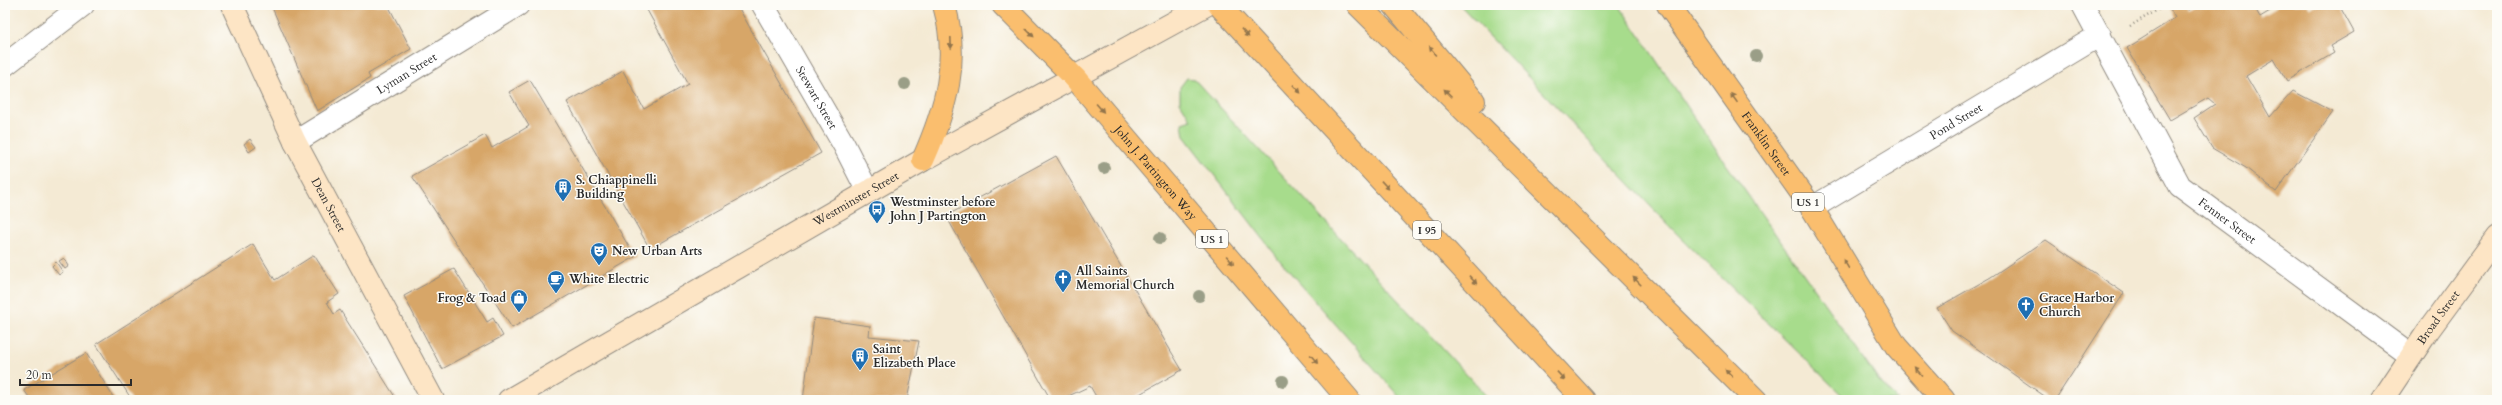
<svg xmlns="http://www.w3.org/2000/svg" width="2502" height="405" viewBox="0 0 2502 405" font-family="Cardo,serif">
<style>
.green{fill:#a7dc8c;stroke:#69845c}
.building{fill:#d7a668}
.lines{fill:none;stroke-linecap:round;stroke-linejoin:round}
.street-casing{stroke:#908a80;stroke-width:24}
.secondary-casing{stroke:#908a80;stroke-width:24}
.primary-casing{stroke:#908a80;stroke-width:24}
.highway-casing{stroke:#908a80;stroke-width:24}
.path{stroke:#908a80;stroke-width:2.5;stroke-dasharray:1 3;stroke-linecap:butt}
.street{stroke:#fff;stroke-width:22}
.secondary{stroke:#fde5c5;stroke-width:22}
.primary{stroke:#fabe6e;stroke-width:22}
.highway{stroke:#fabe6e;stroke-width:22}
.tree{fill:#9a9e87}
.oneway{fill:#92744c}
.labels{text-anchor:middle;dominant-baseline:central;stroke-width:3;stroke-linejoin:round;paint-order:stroke}
.shield{fill:#fdfcf7;stroke:#6a6a68;stroke-width:1}
.shield-label{font-size:11px;font-weight:bold;fill:#2b2b2b}
.street-label{font-size:12px;fill:#2b2b2b;stroke:#fdfcf7}
.poi-label{font-size:12px;font-weight:bold;fill:#2b2b2b;stroke:#fdfcf7;text-anchor:start}
</style>
<rect width="100%" height="100%" fill="#fdfcf7"/>
<filter id="ink" filterUnits="userSpaceOnUse"><feTurbulence type="fractalNoise" baseFrequency=".025" numOctaves="2"/><feDisplacementMap in="SourceGraphic" scale="8" xChannelSelector="R" yChannelSelector="G"/><feConvolveMatrix kernelMatrix="1 2 1 2 8 2 1 2 1" color-interpolation-filters="sRGB"/></filter>
<filter id="wash" filterUnits="userSpaceOnUse"><feTurbulence type="fractalNoise" baseFrequency=".012" numOctaves="4" result="noise"/><feDisplacementMap in="SourceGraphic" scale="16" xChannelSelector="R" yChannelSelector="G"/><feGaussianBlur stdDeviation="0.9" result="paint"/><feColorMatrix in="noise" values="0 0 0 0 0 0 0 0 0 0 0 0 0 0 0 0 0 1.4 0 .05"/><feComposite in="paint" operator="in"/></filter>
<g filter="url(#wash)">
<rect width="100%" height="100%" fill="#f4ead4"/>
<g class="green">
<polygon points="1460,5 1619,5 1724,161 1881,384 1898,400 1847,400 1673,230"/>
<polygon points="1187,78 1194,79 1490,400 1402,400 1281,262 1184,136 1182,123 1191,120 1180,102 1180,87"/>
</g>
<g id="blocks">
<g class="building">
<polygon points="271,5 388,5 411,49 368,74 370,78 317,111"/>
<polygon points="656,5 737,5 821,153 650,249 567,102 623,71 644,109 688,84 647,10"/>
<polygon points="2168,5 2186,5 2189,10 2198,5 2253,5 2260,17 2280,5 2308,5 2310,8 2315,5 2339,5 2354,32 2330,46 2334,53 2287,81 2274,59 2246,76 2270,117 2293,91 2333,112 2276,192 2246,168 2212,148 2194,118 2215,104 2208,98 2170,120 2127,48 2175,18"/>
<polygon points="530,80 635,257 512,328 412,176 485,135 492,148 529,126 509,92"/>
<polygon points="250,139 256,147 249,152 244,144"/>
<polygon points="1056,156 1182,370 1129,400 1098,400 1090,386 1060,400 1051,400 946,216"/>
<polygon points="2046,240 2124,293 2055,400 2050,400 1952,331 1937,308 1991,277"/>
<polygon points="253,244 275,280 314,255 339,294 327,302 334,314 340,310 397,400 132,400 96,344"/>
<polygon points="64,258 69,266 65,269 59,261"/>
<polygon points="56,262 63,272 59,275 52,266"/>
<polygon points="454,269 487,322 493,318 503,336 442,369 404,296"/>
<polygon points="814,318 870,326 869,336 919,341 907,400 803,400"/>
<polygon points="86,353 115,400 31,400 24,390"/>
</g>
</g>
</g>
<g filter="url(#ink)">
<use href="#blocks" fill-opacity="0" stroke="#908a80" stroke-width="1"/>
<g class="lines">
<g class="street-casing">
<g id="street">
<path id="s1" d="M 763,5 L 844,145 L 868,192"/>
<path id="s2" d="M 2083,5 L 2180,186 L 2411,356"/>
<polyline points="5,65 83,5"/>
<path id="s3" d="M 295,142 L 518,5"/>
<path id="s4" d="M 1812,208 L 2100,35"/>
</g>
</g>
<g class="secondary-casing">
<g id="secondary">
<path id="s5" d="M 232,5 L 295,142 L 433,400"/>
<path id="s6" d="M 509,400 L 923,160 L 1206,5"/>
<path id="s7" d="M 2382,400 L 2428,331 L 2497,237"/>
</g>
</g>
<g class="primary-casing">
<g id="primary">
<path id="s8" d="M 1003,5 L 1075,78 L 1349,400"/>
<path id="s9" d="M 1668,5 L 1812,208 L 1896,346 L 1944,400"/>
<path d="M 923,160 C 946,108 960,61 944,5"/>
</g>
</g>
<g class="highway-casing">
<g id="highway">
<polyline points="1219,5 1584,400"/>
<polyline points="1358,5 1756,400"/>
<polyline points="1394,5 1474,101"/>
</g>
</g>
<polyline class="path" points="2130,26 2166,5"/>
<use href="#street" class="street"/>
<use href="#secondary" class="secondary"/>
<use href="#primary" class="primary"/>
<use href="#highway" class="highway"/>
</g>
<g class="tree">
<circle cx="1756" cy="56" r="6"/>
<circle cx="905" cy="84" r="6"/>
<circle cx="1104" cy="168" r="6"/>
<circle cx="1160" cy="238" r="6"/>
<circle cx="1199" cy="296" r="6"/>
<circle cx="1283" cy="381" r="6"/>
</g>
<defs><path id="oneway-solid" d="M-6-.8H1V-3.2L6.5 0L1 3.2V.8H-6Z"/></defs>
<g class="oneway">
<use href="#oneway-solid" transform="translate(1030 33) rotate(45)"/>
<use href="#oneway-solid" transform="translate(1245 33) rotate(47)"/>
<use href="#oneway-solid" transform="translate(951 43) rotate(88)"/>
<use href="#oneway-solid" transform="translate(1432 51) rotate(-130)"/>
<use href="#oneway-solid" transform="translate(1297 89) rotate(47)"/>
<use href="#oneway-solid" transform="translate(1448 93) rotate(-135)"/>
<use href="#oneway-solid" transform="translate(1734 98) rotate(-125)"/>
<use href="#oneway-solid" transform="translate(1100 108) rotate(49)"/>
<use href="#oneway-solid" transform="translate(1385 185) rotate(47)"/>
<use href="#oneway-solid" transform="translate(1230 260) rotate(50)"/>
<use href="#oneway-solid" transform="translate(1846 264) rotate(-121)"/>
<use href="#oneway-solid" transform="translate(1473 280) rotate(47)"/>
<use href="#oneway-solid" transform="translate(1637 281) rotate(-135)"/>
<use href="#oneway-solid" transform="translate(1314 359) rotate(50)"/>
<use href="#oneway-solid" transform="translate(1918 371) rotate(-132)"/>
<use href="#oneway-solid" transform="translate(1729 373) rotate(-135)"/>
<use href="#oneway-solid" transform="translate(1561 376) rotate(47)"/>
</g>
</g>
<defs>
<g id="building-pin" transform="scale(0.9)"><path d="M0 17L-7.5 6A9.5 9.5 0 1 1 7.5 6Z" fill="#1f6fb2" stroke="#fdfcf7"/><path d="M-4-6H4V6H1V3H-1V6H-4ZM-2.5-4.3h1.7v1.8h-1.7ZM.8-4.3h1.7v1.8H.8ZM-2.5-1h1.7V.8h-1.7ZM.8-1h1.7V.8H.8Z" fill="#fff"/></g>
<g id="bus-pin" transform="scale(0.9)"><path d="M0 17L-7.5 6A9.5 9.5 0 1 1 7.5 6Z" fill="#1f6fb2" stroke="#fdfcf7"/><path d="M-5-6H5V4H4V6H2V4H-2V6H-4V4H-5ZM-3.5-4V0h7V-4ZM-3.5 1.2v1.5H-2V1.2ZM2 1.2v1.5H3.5V1.2Z" fill="#fff"/></g>
<g id="theatre-pin" transform="scale(0.9)"><path d="M0 17L-7.5 6A9.5 9.5 0 1 1 7.5 6Z" fill="#1f6fb2" stroke="#fdfcf7"/><path d="M-5-5.5Q0-4 5-5.5V0Q5 5 0 6Q-5 5-5 0ZM-3.3-2.5H-1v1.5H-3.3ZM1-2.5H3.3v1.5H1ZM-2.8 1Q0 5.5 2.8 1Z" fill="#fff"/></g>
<g id="church-pin" transform="scale(0.9)"><path d="M0 17L-7.5 6A9.5 9.5 0 1 1 7.5 6Z" fill="#1f6fb2" stroke="#fdfcf7"/><path d="M-1.2-6h2.4v3.5h3.3v2.4h-3.3V6h-2.4V-.1h-3.3v-2.4h3.3Z" fill="#fff"/></g>
<g id="cafe-pin" transform="scale(0.9)"><path d="M0 17L-7.5 6A9.5 9.5 0 1 1 7.5 6Z" fill="#1f6fb2" stroke="#fdfcf7"/><path d="M-5.5-4.5H6V0H3Q3 3.5 0 3.5H-2.5Q-5.5 3.5-5.5 0ZM3-3.2v2h1.7v-2ZM-6 4.5H4V6H-6Z" fill="#fff"/></g>
<g id="shop-pin" transform="scale(0.9)"><path d="M0 17L-7.5 6A9.5 9.5 0 1 1 7.5 6Z" fill="#1f6fb2" stroke="#fdfcf7"/><path d="M-5-2.5h2.3a2.7 3.5 0 0 1 5.4 0H5L5.5 6h-11ZM-1.5-2.5h3a1.5 2.3 0 0 0-3 0Z" fill="#fff"/></g>
</defs>
<g fill-rule="evenodd">
<use href="#building-pin" x="563" y="187"/>
<use href="#bus-pin" x="877" y="209"/>
<use href="#theatre-pin" x="599" y="251"/>
<use href="#church-pin" x="1063" y="278"/>
<use href="#cafe-pin" x="556" y="279"/>
<use href="#shop-pin" x="519" y="298"/>
<use href="#church-pin" x="2026" y="305"/>
<use href="#building-pin" x="860" y="356"/>
</g>
<g class="labels">
<g class="shield">
<rect x="1792" y="193" width="32" height="18" rx="3"/>
<rect x="1413" y="221" width="28" height="18" rx="3"/>
<rect x="1196" y="230" width="32" height="18" rx="3"/>
</g>
<g class="shield-label">
<text x="1808" y="202">US 1</text>
<text x="1427" y="230">I 95</text>
<text x="1212" y="239">US 1</text>
</g>
<g class="street-label">
<text stroke="none"><textPath href="#s3" startOffset="131">Lyman Street</textPath></text>
<text stroke="none"><textPath href="#s1" startOffset="107">Stewart Street</textPath></text>
<text stroke="none"><textPath href="#s4" startOffset="168">Pond Street</textPath></text>
<text stroke="none"><textPath href="#s9" startOffset="170">Franklin Street</textPath></text>
<text stroke="none"><textPath href="#s8" startOffset="227">John J. Partington Way</textPath></text>
<text stroke="none"><textPath href="#s6" startOffset="401">Westminster Street</textPath></text>
<text stroke="none"><textPath href="#s5" startOffset="222">Dean Street</textPath></text>
<text stroke="none"><textPath href="#s2" startOffset="264">Fenner Street</textPath></text>
<text stroke="none"><textPath href="#s7" startOffset="100">Broad Street</textPath></text>
</g>
<g class="poi-label">
<text x="576" y="180">S. Chiappinelli<tspan x="576" dy="14">Building</tspan></text>
<text x="890" y="202">Westminster before<tspan x="890" dy="14">John J Partington</tspan></text>
<text x="612" y="251">New Urban Arts</text>
<text x="1076" y="271">All Saints<tspan x="1076" dy="14">Memorial Church</tspan></text>
<text x="569" y="279">White Electric</text>
<text x="506" y="298" text-anchor="end">Frog &amp; Toad</text>
<text x="2039" y="298">Grace Harbor<tspan x="2039" dy="14">Church</tspan></text>
<text x="873" y="349">Saint<tspan x="873" dy="14">Elizabeth Place</tspan></text>
</g>
</g>
<rect width="2502" height="405" fill="none" stroke="#fdfcf7" stroke-width="20"/>
<path d="M20 379v6h111v-6" fill="none" stroke="#2b2b2b" stroke-width="2"/>
<text x="26" y="379" font-size="12" fill="#2b2b2b" stroke="#fdfcf7" stroke-width="3" paint-order="stroke">20 m</text>
</svg>
